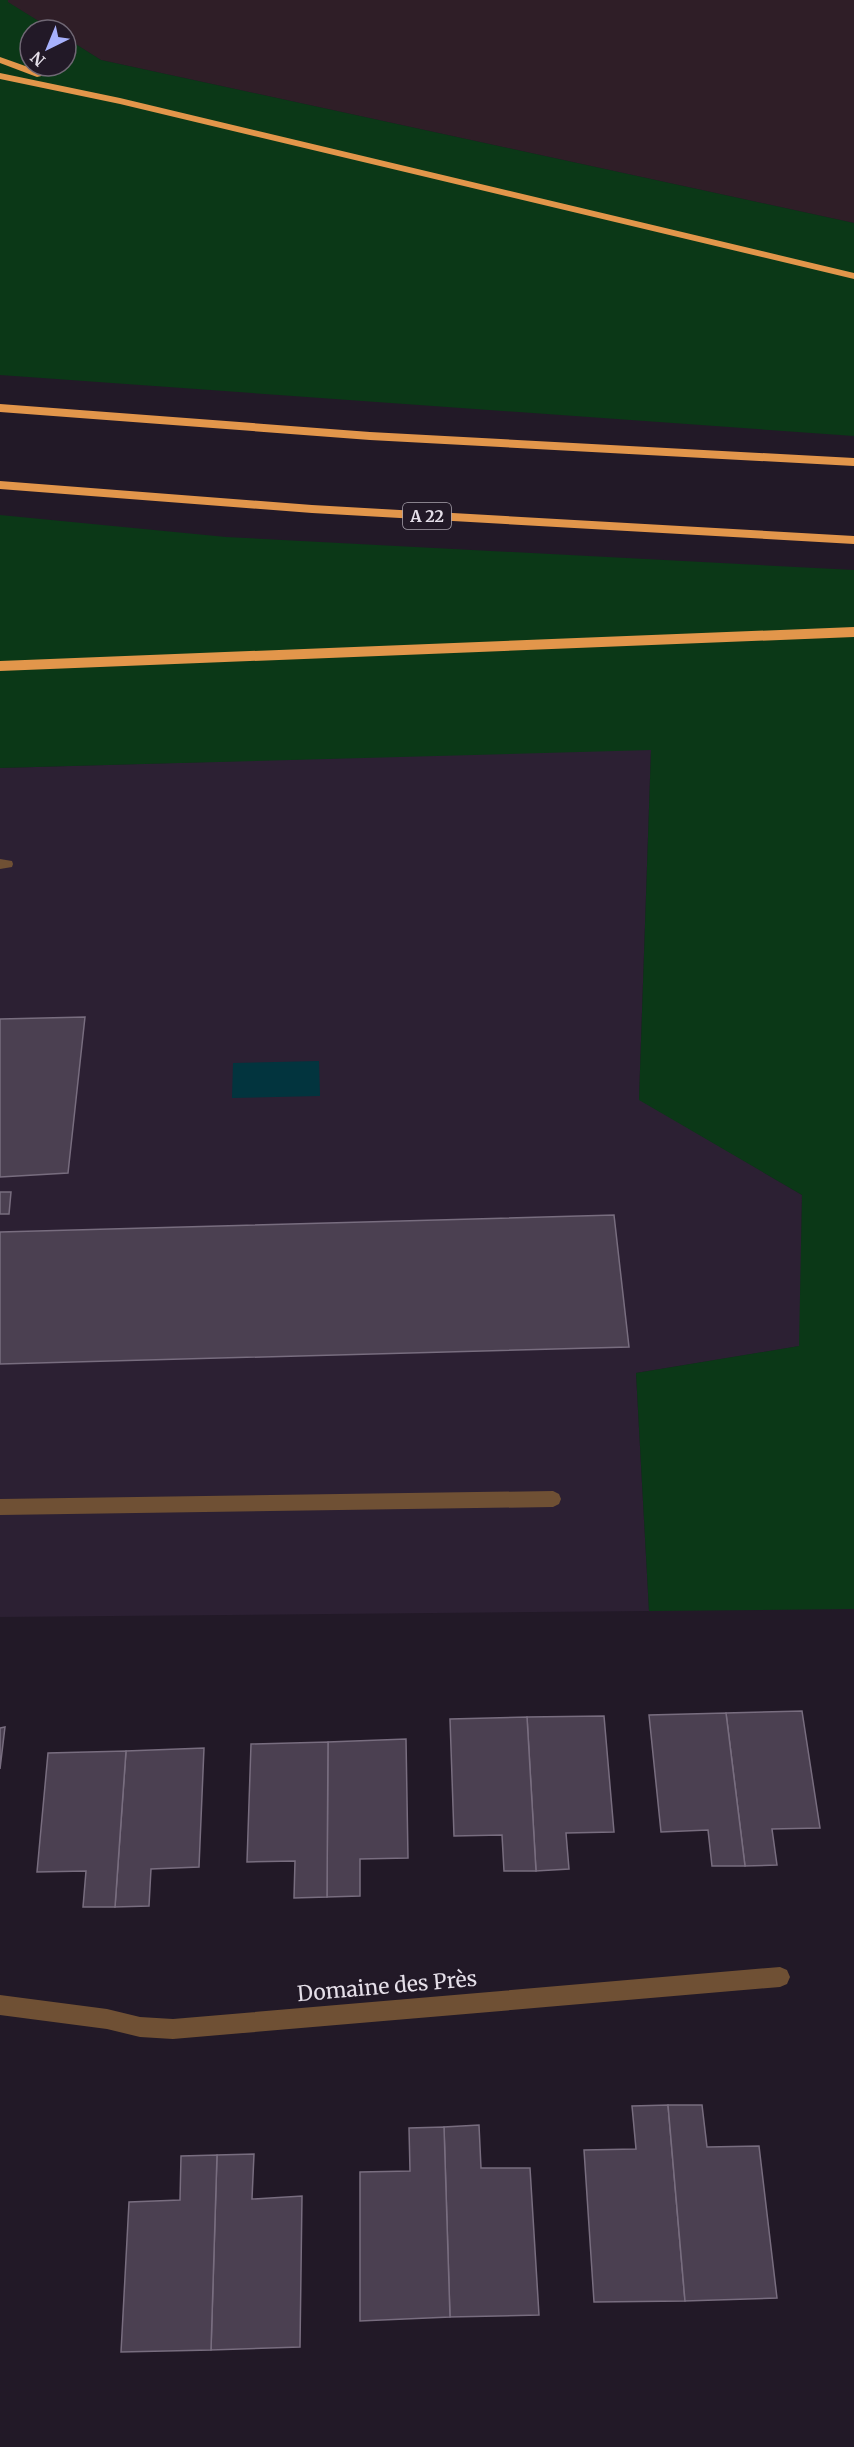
<svg xmlns="http://www.w3.org/2000/svg" width="854" height="2447" viewBox="0 0 854 2447" font-family="Merriweather,serif">
<style>
.built{fill:#2c2033}
.industrial{fill:#2f1e27}
.green{fill:#0b3817}
.water{fill:#02343e}
.building{fill:#4b4051;stroke:#786d7f;stroke-width:1.5}
.lines{fill:none;stroke-linecap:round;stroke-linejoin:round}
.minor{fill:#6f5034;fill-rule:evenodd}
.highway{fill:#e2964b;fill-rule:evenodd}
.labels{text-anchor:middle;dominant-baseline:central;stroke-width:4.5;stroke-linejoin:round;paint-order:stroke}
.shield{fill:#221927;stroke:#aaa4af;stroke-width:1.5}
.shield-label{font-size:16px;font-weight:bold;fill:#e5dfe9}
.near-street-label{font-size:21px;fill:#e5dfe9;stroke:#221927}
</style>
<rect width="100%" height="100%" fill="#221927"/>
<polygon class="built" points="651,749 639,1099 802,1195 800,1346 636,1373 649,1611 0,1617 0,768"/>
<polygon class="industrial" points="8,0 854,0 854,223 101,60 66,38 66,30 53,30 7,2"/>
<g class="green">
<polygon points="0,0 8,0 8,2 53,30 30,30 30,66 66,66 66,38 101,60 854,223 854,436 0,375"/>
<polygon points="0,515 226,537 854,570 854,1609 649,1611 636,1373 799,1346 802,1195 639,1100 651,750 0,768"/>
</g>
<polygon class="water" points="319,1061 320,1096 232,1098 233,1063"/>
<g class="building">
<polygon points="85,1017 68,1173 0,1177 0,1019"/>
<polygon points="0,1192 11,1192 9,1214 0,1214"/>
<polygon points="614,1215 629,1347 0,1364 0,1232"/>
<polygon points="802,1711 820,1828 772,1829 777,1865 745,1866 726,1713"/>
<polygon points="726,1713 745,1866 712,1866 708,1830 661,1832 649,1715"/>
<polygon points="604,1716 614,1832 566,1833 569,1869 536,1871 527,1717"/>
<polygon points="527,1717 536,1871 504,1871 502,1835 454,1836 450,1719"/>
<polygon points="5,1727 0,1769 0,1728"/>
<polygon points="406,1739 408,1858 360,1859 360,1896 327,1897 328,1742"/>
<polygon points="328,1742 327,1897 294,1898 295,1861 247,1862 251,1744"/>
<polygon points="204,1748 199,1867 151,1869 149,1906 115,1907 126,1751"/>
<polygon points="126,1751 115,1907 83,1907 86,1871 37,1872 48,1753"/>
<polygon points="668,2105 685,2301 594,2302 584,2150 636,2149 632,2106"/>
<polygon points="668,2105 702,2105 707,2147 759,2146 777,2298 685,2301"/>
<polygon points="479,2125 481,2168 530,2168 539,2315 450,2317 444,2127"/>
<polygon points="444,2127 450,2317 360,2321 360,2172 410,2171 409,2128"/>
<polygon points="254,2154 252,2199 302,2196 300,2347 211,2350 217,2155"/>
<polygon points="217,2155 211,2350 121,2352 129,2202 180,2200 181,2156"/>
</g>
<g class="lines">
<g class="minor">
<polygon points="0,859 12,861 13,864 12,867 0,869"/>
<polygon points="553,1491 559,1494 561,1499 559,1504 553,1507 0,1515 0,1499"/>
<polygon points="780,1967 787,1970 790,1977 787,1984 780,1987 173,2039 140,2037 107,2029 0,2015 0,1995 107,2009 140,2017 173,2019"/>
</g>
<g class="highway">
<polygon points="0,57 45,73 46,75 37,77 0,63"/>
<polygon points="0,73 120,98 854,273 854,279 120,104 0,79"/>
<polygon points="0,404 370,432 854,458 854,466 370,440 0,412"/>
<polygon points="0,481 312,505 854,536 854,544 312,513 0,489"/>
<polygon points="854,627 854,637 0,671 0,661"/>
</g>
</g>
<g class="labels">
<rect class="shield" x="403" y="503" width="48" height="26" rx="4.5"/>
<g class="shield-label">
<text x="427" y="516">A 22</text>
</g>
<g class="near-street-label">
<text transform="translate(387 1986) rotate(-5)">Domaine des Près</text>
</g>
</g>
<g transform="translate(48 48) rotate(223)"><circle r="28" fill="#221927" stroke="#706875" stroke-width="1.5"/>
<path d="M0-4.5L10 22L0 15L-10 22Z" fill="#a7b1fc"/>
<text y="-9" font-size="16" font-weight="bold" text-anchor="middle" fill="#e5dfe9">N</text>
</g>
</svg>
